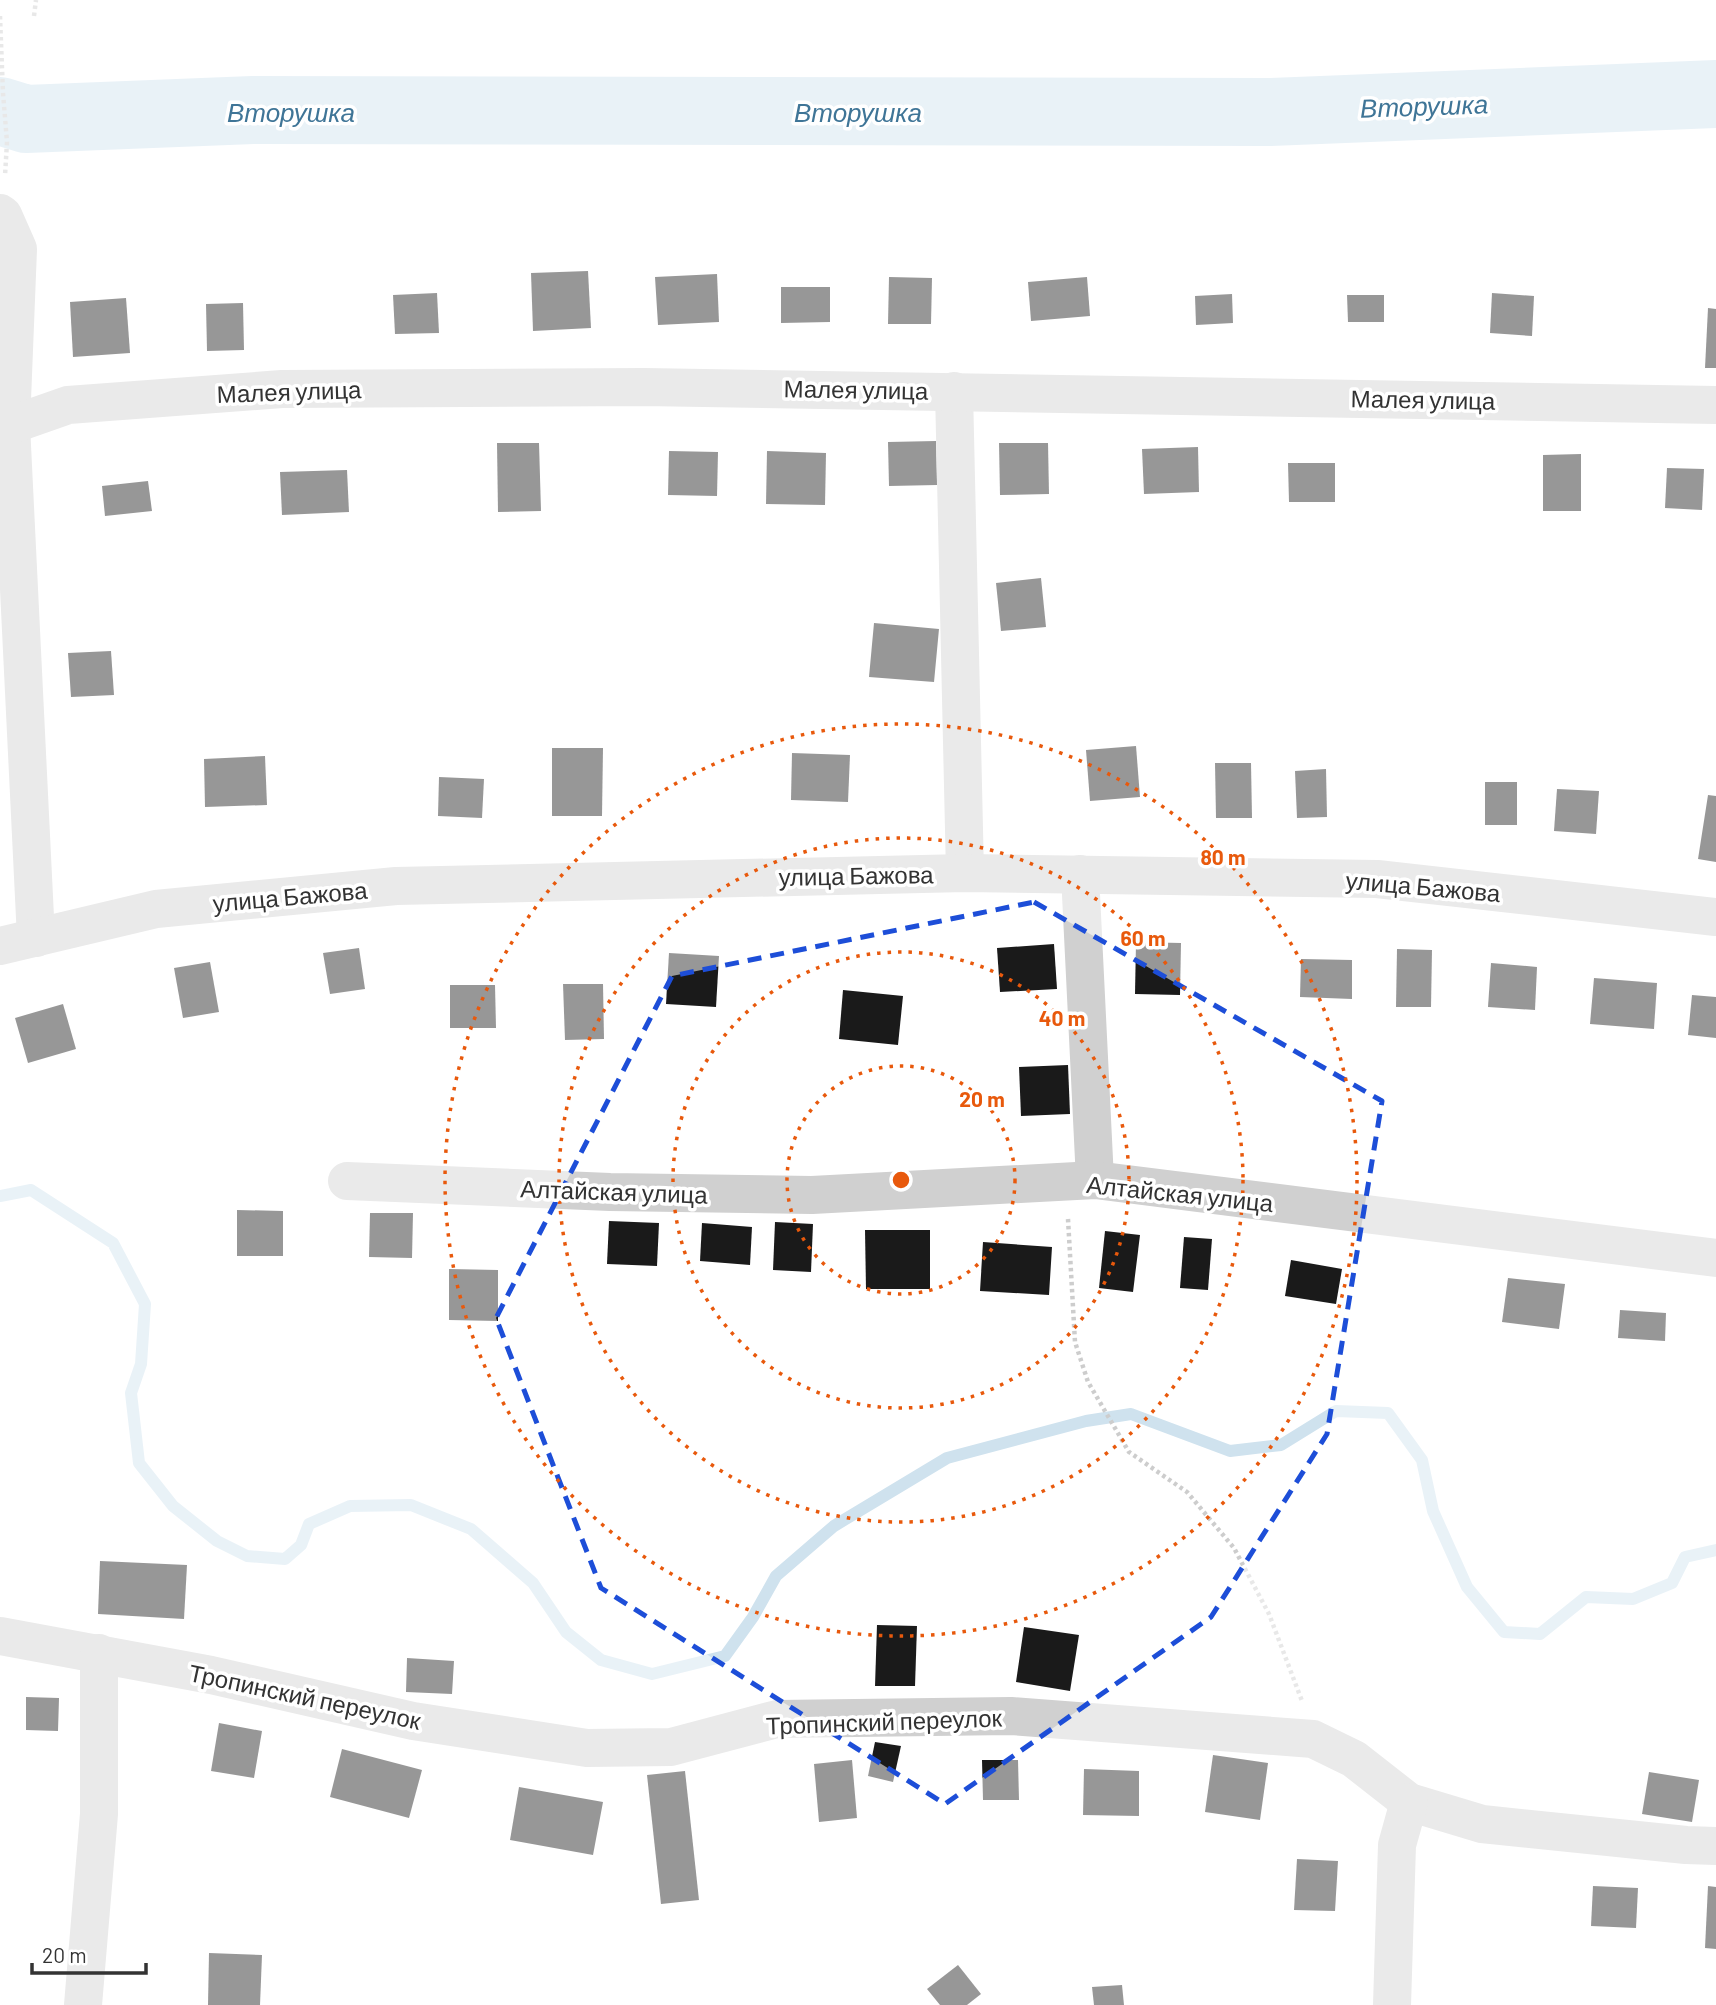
<svg xmlns="http://www.w3.org/2000/svg" width="1716" height="2005" viewBox="0 0 1716 2005" font-family="Barlow,sans-serif">
<style>
.lines{fill:none;stroke-linecap:round;stroke-linejoin:round}
.stream{stroke:#cfe2ee;stroke-width:12}
.river{stroke:#cfe2ee;stroke-width:68}
.building{fill:#1a1a1a}
.path{stroke:#cdcdcd;stroke-width:4.5;stroke-dasharray:3.5 3.5;stroke-linecap:butt}
.minor{stroke:#d0d0d0;stroke-width:38}
.marked{fill:none;stroke:#1d4ed8;stroke-width:5;stroke-dasharray:14 9;stroke-linejoin:round}
.ring{fill:none;stroke:#e8590c;stroke-width:3.5;stroke-dasharray:3.5 7}
.labels{text-anchor:middle;dominant-baseline:central;stroke-width:7;stroke-linejoin:round;paint-order:stroke}
.street-label{font-size:24px;fill:#333;stroke:#fff}
.water-label{font-size:26px;font-style:italic;fill:#3f7597;stroke:#fff}
.centre{fill:#e8590c;stroke:#fff;stroke-width:3.5}
.ring-label{font-size:21px;text-anchor:middle;font-weight:bold;fill:#e8590c;stroke:#fff;stroke-width:7;stroke-linejoin:round;paint-order:stroke}
</style>
<rect width="100%" height="100%" fill="#fff"/>
<g class="lines">
<polyline class="stream" points="0,1196 31,1190 113,1243 145,1304 141,1364 131,1393 139,1463 173,1506 217,1541 247,1556 285,1559 301,1545 309,1524 350,1506 411,1505 471,1529 533,1583 566,1632 601,1660 652,1674 725,1656 753,1617 776,1576 834,1526 947,1458 1086,1421 1131,1414 1230,1451 1281,1445 1336,1411 1388,1413 1422,1460 1433,1511 1467,1587 1504,1632 1540,1634 1586,1597 1633,1599 1672,1583 1685,1557 1716,1550"/>
<polyline class="river" points="0,111 26,119 253,110 1270,112 1716,94"/>
</g>
<g class="building">
<polygon points="588,271 591,328 533,331 531,273"/>
<polygon points="717,274 719,322 658,325 655,277"/>
<polygon points="889,277 932,278 931,324 888,324"/>
<polygon points="1087,277 1090,316 1031,321 1028,282"/>
<polygon points="781,287 830,287 830,322 781,323"/>
<polygon points="437,293 439,333 395,334 393,295"/>
<polygon points="1492,293 1534,296 1532,336 1490,333"/>
<polygon points="1232,294 1233,323 1196,325 1195,296"/>
<polygon points="1347,295 1384,295 1384,322 1348,322"/>
<polygon points="126,298 130,353 73,357 70,302"/>
<polygon points="243,303 244,350 207,351 206,304"/>
<polygon points="1708,308 1716,309 1716,368 1705,368"/>
<polygon points="936,441 937,485 889,486 888,442"/>
<polygon points="497,443 539,443 541,511 498,512"/>
<polygon points="999,443 1048,443 1049,494 1000,495"/>
<polygon points="1198,447 1199,492 1144,494 1142,449"/>
<polygon points="669,451 718,452 717,496 668,495"/>
<polygon points="767,451 826,453 825,505 766,504"/>
<polygon points="1581,454 1581,511 1543,511 1543,455"/>
<polygon points="1288,463 1335,463 1335,502 1289,502"/>
<polygon points="1667,468 1704,469 1702,510 1665,508"/>
<polygon points="347,470 349,512 282,515 280,472"/>
<polygon points="148,481 152,511 105,516 102,486"/>
<polygon points="1041,578 1046,627 1001,631 996,583"/>
<polygon points="874,623 939,629 934,682 869,677"/>
<polygon points="111,651 114,695 71,697 68,653"/>
<polygon points="1136,746 1140,797 1090,801 1086,750"/>
<polygon points="552,748 603,748 602,816 552,816"/>
<polygon points="792,753 850,755 848,802 791,800"/>
<polygon points="265,756 267,805 205,807 204,759"/>
<polygon points="1215,763 1251,763 1252,818 1216,818"/>
<polygon points="1326,769 1327,817 1297,818 1295,771"/>
<polygon points="439,777 484,779 482,818 438,816"/>
<rect x="1485" y="782" width="32" height="43"/>
<polygon points="1557,789 1599,791 1596,834 1554,831"/>
<polygon points="1708,795 1716,796 1716,862 1698,859"/>
<polygon points="1136,942 1181,943 1180,995 1135,994"/>
<polygon points="1054,944 1057,989 1000,992 997,948"/>
<polygon points="359,948 365,989 330,994 323,953"/>
<polygon points="1397,949 1432,950 1431,1007 1396,1007"/>
<polygon points="669,953 719,956 716,1007 666,1004"/>
<polygon points="1301,959 1352,960 1352,999 1300,997"/>
<polygon points="210,962 219,1012 183,1018 174,968"/>
<polygon points="1491,963 1537,967 1535,1010 1488,1007"/>
<polygon points="1594,978 1657,983 1654,1029 1590,1024"/>
<polygon points="563,984 603,984 604,1039 565,1040"/>
<polygon points="450,985 495,985 496,1028 450,1028"/>
<polygon points="843,990 903,996 898,1045 839,1039"/>
<polygon points="1692,995 1716,997 1716,1038 1688,1035"/>
<polygon points="63,1004 76,1049 28,1063 15,1018"/>
<polygon points="1068,1065 1070,1114 1021,1116 1019,1067"/>
<polygon points="237,1210 283,1211 283,1256 237,1256"/>
<polygon points="370,1213 413,1213 412,1258 369,1257"/>
<polygon points="609,1221 659,1223 657,1266 607,1264"/>
<polygon points="775,1222 813,1224 811,1272 773,1270"/>
<polygon points="702,1223 752,1227 750,1265 700,1261"/>
<polygon points="865,1230 930,1230 930,1289 866,1289"/>
<polygon points="1105,1231 1140,1235 1133,1292 1099,1288"/>
<polygon points="1184,1237 1212,1239 1208,1290 1180,1288"/>
<polygon points="983,1242 1052,1247 1049,1295 980,1291"/>
<polygon points="1291,1260 1342,1269 1336,1304 1285,1296"/>
<polygon points="449,1269 498,1270 498,1321 449,1320"/>
<polygon points="1508,1278 1565,1284 1559,1329 1502,1322"/>
<polygon points="1620,1310 1666,1313 1665,1341 1618,1338"/>
<polygon points="100,1561 187,1565 184,1619 98,1614"/>
<polygon points="877,1625 917,1626 915,1686 875,1686"/>
<polygon points="1024,1627 1079,1635 1070,1691 1016,1682"/>
<polygon points="407,1658 454,1661 452,1694 406,1692"/>
<polygon points="26,1697 59,1698 58,1731 26,1730"/>
<polygon points="219,1723 262,1731 254,1778 211,1771"/>
<polygon points="875,1742 901,1746 893,1782 868,1776"/>
<polygon points="342,1749 422,1770 409,1818 330,1797"/>
<polygon points="1213,1755 1268,1763 1260,1820 1205,1812"/>
<polygon points="852,1760 857,1818 819,1822 814,1764"/>
<polygon points="982,1760 1018,1760 1019,1800 983,1800"/>
<polygon points="1084,1769 1139,1771 1139,1816 1083,1815"/>
<polygon points="685,1771 699,1900 661,1904 647,1775"/>
<polygon points="1649,1772 1699,1780 1692,1822 1642,1814"/>
<polygon points="519,1787 603,1802 593,1855 510,1840"/>
<polygon points="1297,1859 1338,1861 1335,1911 1294,1910"/>
<polygon points="1593,1886 1638,1888 1636,1928 1591,1926"/>
<polygon points="1708,1886 1716,1887 1716,1949 1705,1948"/>
<polygon points="209,1953 262,1955 260,2005 208,2005"/>
<polygon points="958,1965 981,1994 967,2005 940,2005 927,1989"/>
<polygon points="1122,1985 1124,2005 1094,2005 1092,1987"/>
</g>
<g class="lines">
<g class="path">
<polyline points="0,16 3,93 7,142 5,176"/>
<polyline points="34,16 36,0"/>
<polyline points="1068,1219 1075,1342 1088,1382 1129,1452 1187,1492 1234,1548 1269,1614 1302,1701"/>
</g>
<g class="minor">
<polyline points="0,213 3,215 18,249 11,425 36,938"/>
<polyline points="954,391 965,873"/>
<polyline points="0,425 11,425 68,405 282,389 644,387 1716,405"/>
<polyline points="1080,874 1095,1180"/>
<polyline points="0,946 156,909 396,886 965,873 1377,879 1716,917"/>
<polyline points="347,1181 610,1192 812,1195 1095,1180 1716,1258"/>
<polyline points="0,1636 211,1675 413,1721 587,1748 671,1747 777,1719 1011,1716 1313,1739 1354,1759 1409,1802 1482,1824 1686,1845 1716,1846"/>
<polyline points="83,2005 99,1814 99,1653"/>
<polyline points="1392,2005 1397,1845 1409,1802"/>
</g>
</g>
<path d="M0 0H1716V2005H0ZM 1034,902 L 1382,1101 L 1327,1434 L 1211,1617 L 945,1804 L 601,1588 L 496,1318 L 672,976 Z" fill="#fff" fill-opacity=".55" fill-rule="evenodd"/>
<path class="marked" d="M 1034,902 L 1382,1101 L 1327,1434 L 1211,1617 L 945,1804 L 601,1588 L 496,1318 L 672,976 Z"/>
<g class="ring">
<circle cx="901" cy="1180" r="114"/>
<circle cx="901" cy="1180" r="228"/>
<circle cx="901" cy="1180" r="342"/>
<circle cx="901" cy="1180" r="456"/>
</g>
<g class="labels">
<g class="street-label">
<text transform="translate(856 389) rotate(1)">Малея улица</text>
<text transform="translate(289 391) rotate(-2)">Малея улица</text>
<text transform="translate(1423 399) rotate(1)">Малея улица</text>
<text transform="translate(856 875) rotate(-1)">улица Бажова</text>
<text transform="translate(1423 886) rotate(5)">улица Бажова</text>
<text transform="translate(290 896) rotate(-5)">улица Бажова</text>
<text transform="translate(614 1191) rotate(2)">Алтайская улица</text>
<text transform="translate(1180 1193) rotate(6)">Алтайская улица</text>
<text transform="translate(305 1696) rotate(12)">Тропинский переулок</text>
<text transform="translate(884 1721) rotate(-2)">Тропинский переулок</text>
</g>
<g class="water-label">
<text transform="translate(1424 105) rotate(-2)">Вторушка</text>
<text x="291" y="111">Вторушка</text>
<text x="858" y="111">Вторушка</text>
</g>
</g>
<circle cx="901" cy="1180" r="10" class="centre"/>
<g class="ring-label">
<text x="1223" y="865">80 m</text>
<text x="1143" y="946">60 m</text>
<text x="1062" y="1026">40 m</text>
<text x="982" y="1107">20 m</text>
</g>
<path d="M32 1963v10h114v-10" fill="none" stroke="#333333" stroke-width="3.5"/>
<text x="42" y="1963" font-size="21" fill="#333333" stroke="#ffffff" stroke-width="5" paint-order="stroke">20 m</text>
</svg>
